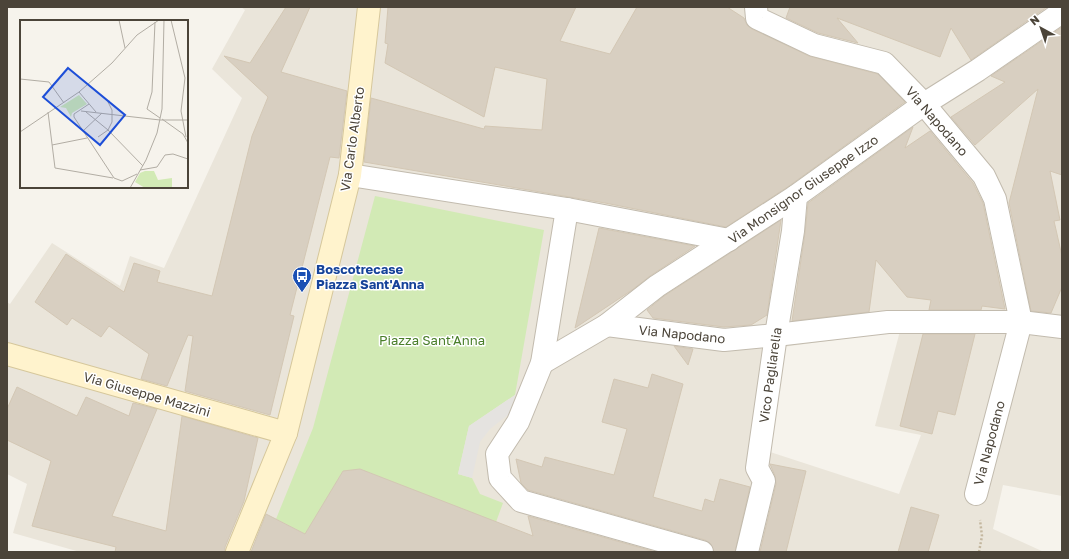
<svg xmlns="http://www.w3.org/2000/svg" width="1069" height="559" viewBox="0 0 1069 559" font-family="'Golos Text',sans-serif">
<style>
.residential{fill:#eae5da;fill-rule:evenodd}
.green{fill:#d2eab5}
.parking{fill:#e5e3e0}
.building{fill:#d8cfc1;stroke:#d3c7b4}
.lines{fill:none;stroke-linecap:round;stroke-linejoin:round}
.street-casing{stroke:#c2bbae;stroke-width:24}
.secondary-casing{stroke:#d6c79b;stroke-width:24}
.path{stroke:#c4b79f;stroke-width:2.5;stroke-dasharray:2 2;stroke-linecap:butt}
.street{stroke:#fff;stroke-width:22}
.secondary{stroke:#fff3cd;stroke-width:22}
.labels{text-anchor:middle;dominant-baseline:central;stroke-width:3;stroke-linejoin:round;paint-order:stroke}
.street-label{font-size:13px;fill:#4b4439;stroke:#fff}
.transit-label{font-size:13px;font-weight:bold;fill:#164399;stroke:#fff;text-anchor:start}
.park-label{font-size:13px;fill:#4a7f2a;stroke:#fff}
.inset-road{fill:none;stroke:#b2ada4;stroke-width:1}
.view{fill:#1d4ed8;fill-opacity:0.15;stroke:#1d4ed8;stroke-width:2}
.inset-edge{fill:none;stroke:#4b4439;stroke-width:2}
</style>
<rect width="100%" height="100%" fill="#f6f3ec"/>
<path class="residential" d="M 241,7 L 1062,7 L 1062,496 L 1003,485 L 993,529 L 1044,552 L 80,552 L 13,533 L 27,484 L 7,474 L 7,302 L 10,304 L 52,243 L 120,286 L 130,256 L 164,268 L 242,98 L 212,69 L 245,10 ZM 900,331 L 875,426 L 921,435 L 899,494 L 764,450 L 783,347 Z"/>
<polygon class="green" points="375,196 544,230 515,395 469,426 458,474 472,478 480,494 503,503 496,522 305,534 276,519 313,428"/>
<polygon class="parking" points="515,395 513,411 490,429 480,442 472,478 458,474 469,426"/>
<g class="building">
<polygon points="286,7 310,7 281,72 347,91 339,158 330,157 290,315 294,316 270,415 185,391 193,336 188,335 167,386 141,379 149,354 109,326 101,337 72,318 67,325 35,302 66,254 124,292 134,263 160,271 157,282 212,296 252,136 268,97 224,56 250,63"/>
<polygon points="388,7 576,7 560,41 610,54 637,7 727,7 744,18 747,25 752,29 809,56 878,74 905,102 789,186 726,227 605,203 364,162 371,98 484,129 485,126 542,130 547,79 495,67 484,117 385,63 388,44 385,43"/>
<polygon points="790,7 1047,7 971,60 951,28 940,57 837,18 858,43 818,33 786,18"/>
<polygon points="1062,27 1062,175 1050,171 1060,220 1054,221 1062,256 1062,287 1051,313 1031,311 1009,203 1038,89 975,145 951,117 1005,82 991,76"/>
<polygon points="913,127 905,148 930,131 973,183 983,203 1005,309 982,306 981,310 929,310 931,300 907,297 876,260 869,312 792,321 805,233 808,203"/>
<polygon points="781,220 767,315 751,325 724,327 653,318 647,310 664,296"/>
<polygon points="599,228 695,246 650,276 632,290 575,328"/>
<polygon points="923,334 975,334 955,415 938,411 932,434 900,426"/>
<polygon points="674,346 693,349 688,365"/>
<polygon points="652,374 683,384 653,497 702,511 705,499 714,502 720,479 750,487 735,552 714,552 711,544 705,540 528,490 521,483 516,459 542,467 545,457 614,475 627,429 602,422 614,379 648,388"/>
<polygon points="17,387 77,416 86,397 129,416 133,403 157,409 112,516 166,531 182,416 258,438 244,501 225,547 225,552 115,552 116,547 32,526 51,461 7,440 7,409"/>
<polygon points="770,464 806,471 786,552 760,552 776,484 775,476"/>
<polygon points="360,469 533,536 528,516 656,552 251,552 266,514 305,534 343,471"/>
<polygon points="911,507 939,515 928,552 898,552"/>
</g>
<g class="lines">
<g class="street-casing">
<g id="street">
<polyline points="756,7 757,18 814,45 884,63 924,104 984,176 995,199 1021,322 976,494"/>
<polyline points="350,175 567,209 729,240"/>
<polyline points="567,209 542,363 518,422 497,454 500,478 521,501 702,552"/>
<polyline points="607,325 724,340 776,335 888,322 1021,322 1062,327"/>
<polyline points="542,363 607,325 657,286 796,196 924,104 978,70 1062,12"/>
<polyline points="747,552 764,481 757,468 776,335 793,231 796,196"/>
</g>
</g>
<g class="secondary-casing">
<g id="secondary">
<polyline points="7,354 286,433"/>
<polyline points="237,552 286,433 350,175 369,7"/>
</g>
</g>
<polyline class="path" points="979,552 982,536 980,520"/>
<use href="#street" class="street"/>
<use href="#secondary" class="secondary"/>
</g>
<defs>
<g id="bus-pin" transform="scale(1)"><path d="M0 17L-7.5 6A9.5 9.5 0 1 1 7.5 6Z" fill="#1a4fb4" stroke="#fff"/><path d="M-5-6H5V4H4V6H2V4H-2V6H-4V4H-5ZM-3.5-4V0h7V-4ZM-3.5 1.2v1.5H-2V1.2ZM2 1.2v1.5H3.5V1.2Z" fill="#fff"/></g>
</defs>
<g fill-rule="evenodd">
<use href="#bus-pin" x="302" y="276"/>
</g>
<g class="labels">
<g class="street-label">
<text transform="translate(937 121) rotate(49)">Via Napodano</text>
<text transform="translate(352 139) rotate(-82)">Via Carlo Alberto</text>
<text transform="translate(803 189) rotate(-35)">Via Monsignor Giuseppe Izzo</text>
<text transform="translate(682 334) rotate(6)">Via Napodano</text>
<text transform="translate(770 375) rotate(-82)">Vico Pagliarelia</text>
<text transform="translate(147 394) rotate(16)">Via Giuseppe Mazzini</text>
<text transform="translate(989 443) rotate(-75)">Via Napodano</text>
</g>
<g class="transit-label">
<text x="316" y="269">Boscotrecase<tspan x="316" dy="15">Piazza Sant'Anna</tspan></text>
</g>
<g class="park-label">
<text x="432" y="340">Piazza Sant'Anna</text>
</g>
</g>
<g transform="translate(20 20)">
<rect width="168" height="168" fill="#f6f3ec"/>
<path d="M 59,75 L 67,84 L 52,93 L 51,97 L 46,88 L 40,87 ZM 125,151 L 134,151 L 138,160 L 152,158 L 152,168 L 125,168 L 115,162 L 120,153 Z" fill="#d2eab5"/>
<path class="inset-road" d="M 99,0 L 105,28M 151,0 L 165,58 L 161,91 L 166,117M 135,2 L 132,72 L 127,89 L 140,98M 0,59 L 29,62 L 44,83M 59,72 L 76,92M 69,84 L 54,94 L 54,97 L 94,158 L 102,161 L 117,154M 61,91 L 140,100 L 168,100M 28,92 L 35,148 L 93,158M 66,92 L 88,110 L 123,146M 142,99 L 163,114 L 168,123M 63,111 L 82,93M 0,112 L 59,72 L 92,43 L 117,15 L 139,0M 78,117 L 88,110 L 92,102 L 92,90 L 88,82 L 90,81M 32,125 L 67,118M 168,126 L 168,139M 120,150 L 137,147 L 145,135 L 153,134 L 168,139M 110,168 L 126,140 L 137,113 L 142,89 L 144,0"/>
<path class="view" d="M 48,48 L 105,95 L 80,125 L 23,77 Z"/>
<rect width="168" height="168" class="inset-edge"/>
</g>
<rect width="1069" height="559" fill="none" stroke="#4b4439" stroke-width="16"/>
<g transform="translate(1041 28) rotate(320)" stroke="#ffffff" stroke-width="3" paint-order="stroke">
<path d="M0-3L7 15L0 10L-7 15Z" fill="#4b4439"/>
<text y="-6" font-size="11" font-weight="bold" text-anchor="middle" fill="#4b4439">N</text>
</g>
</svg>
